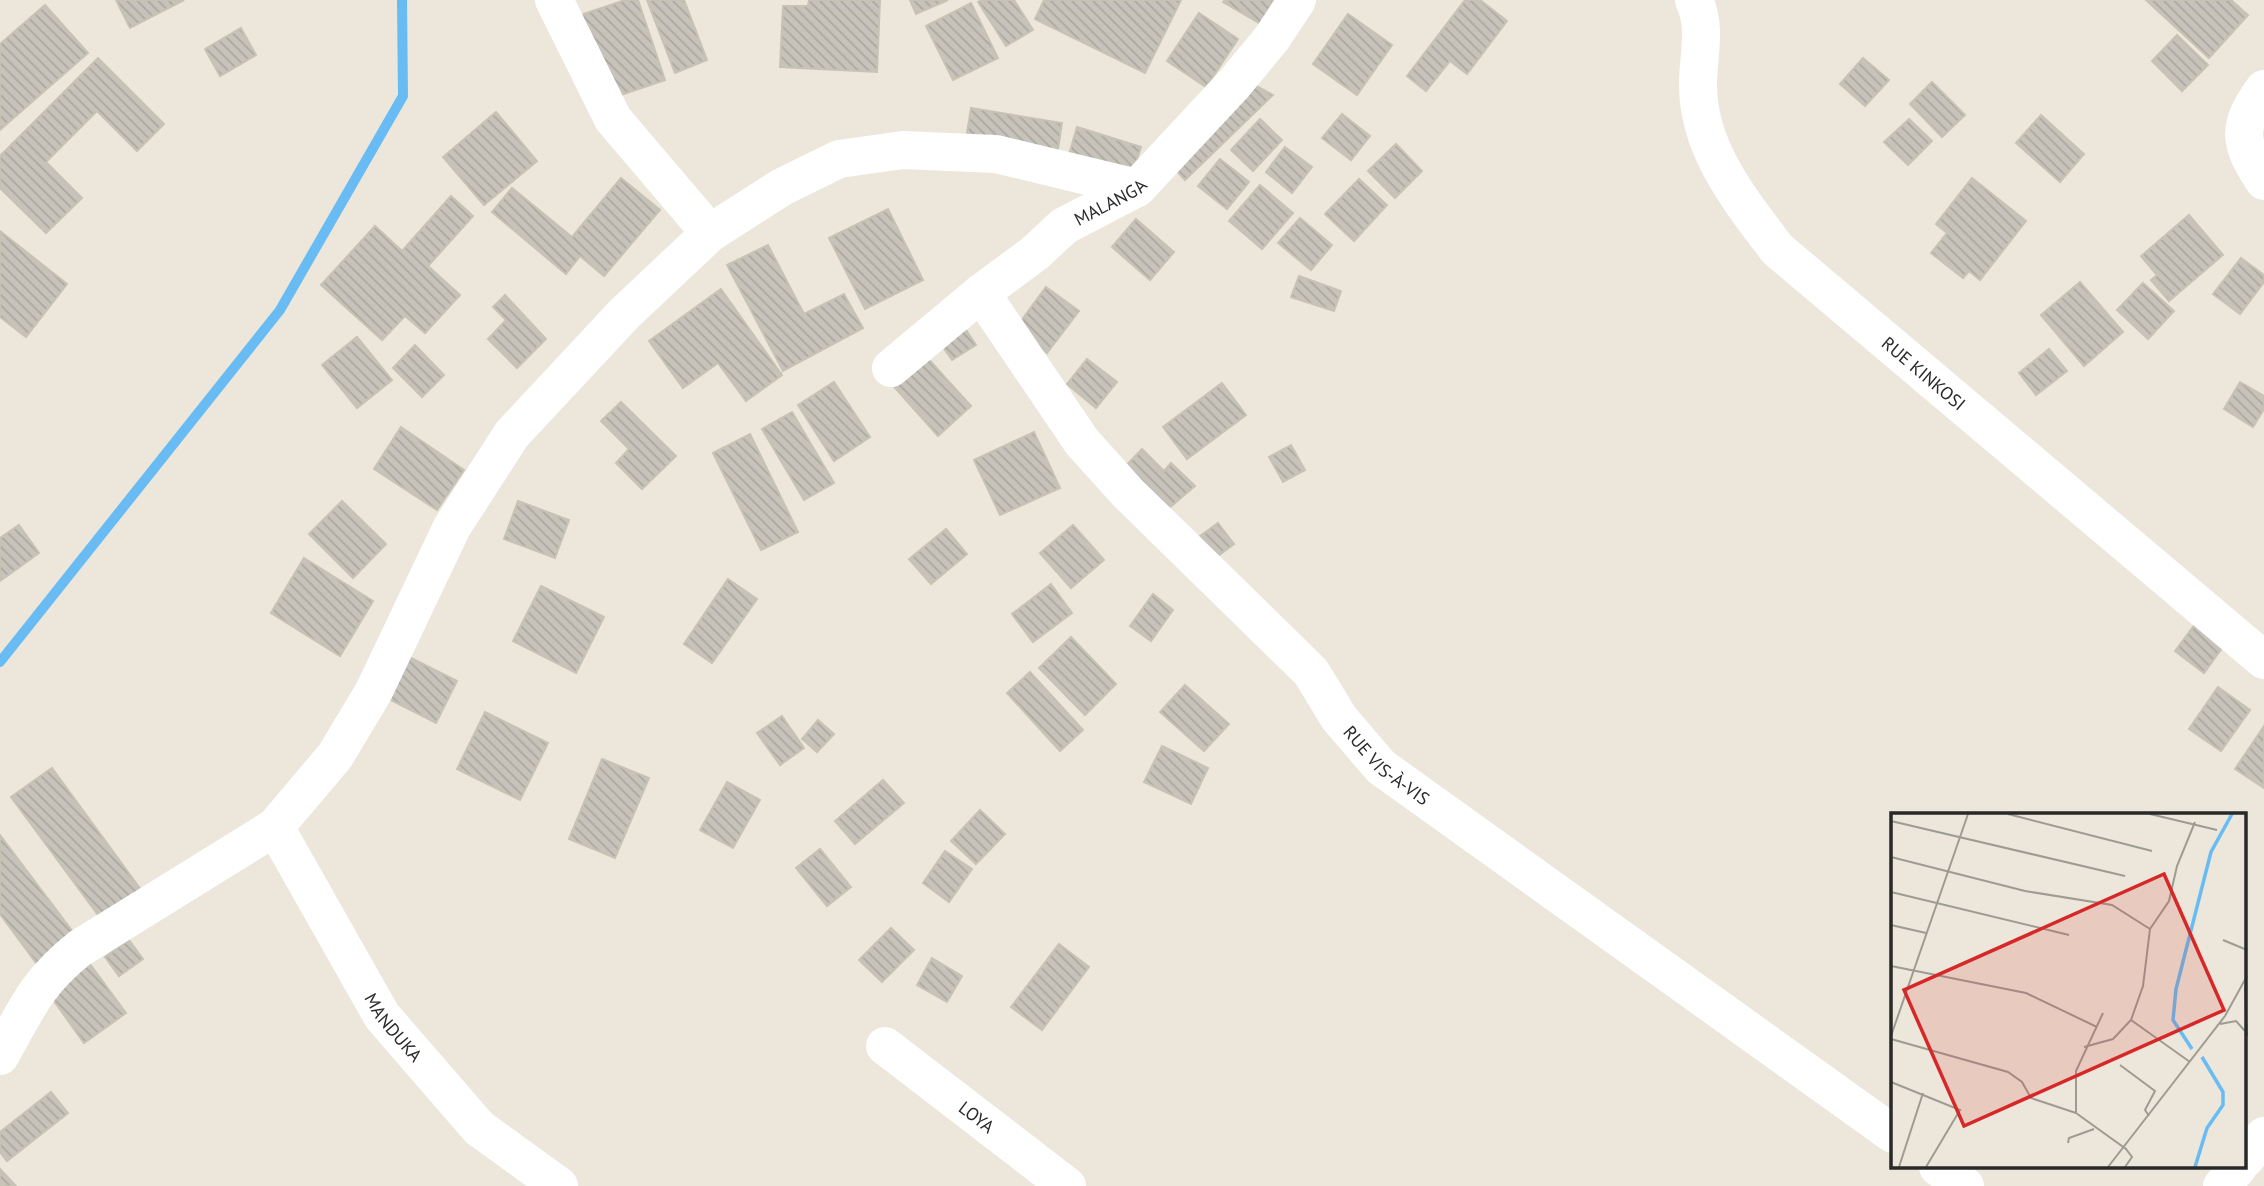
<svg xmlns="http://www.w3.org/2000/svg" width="2264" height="1186" viewBox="0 0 2264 1186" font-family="'PT Sans',sans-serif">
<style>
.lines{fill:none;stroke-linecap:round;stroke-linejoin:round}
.stream{stroke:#68bcf3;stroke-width:10}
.building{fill:url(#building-back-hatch);stroke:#c7c3b4;stroke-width:2}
.minor{stroke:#fff;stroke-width:38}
.labels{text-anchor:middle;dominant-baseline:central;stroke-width:6;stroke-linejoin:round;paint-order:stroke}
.street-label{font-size:18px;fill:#292929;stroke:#fff}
.inset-river{fill:none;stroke:#68bcf3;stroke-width:3.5}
.inset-road{fill:none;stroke:#9e9b93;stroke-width:2}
.view{fill:#d62828;fill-opacity:0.15;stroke:#d62828;stroke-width:3.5}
.inset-edge{fill:none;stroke:#292929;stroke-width:3.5}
</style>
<defs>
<pattern id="building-back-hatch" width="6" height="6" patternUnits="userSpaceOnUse" patternTransform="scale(1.75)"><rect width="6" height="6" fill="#c7c3ba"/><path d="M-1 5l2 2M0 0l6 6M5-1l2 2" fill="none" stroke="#aba8a0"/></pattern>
</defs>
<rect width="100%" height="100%" fill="#ece7da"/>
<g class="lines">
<polyline class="stream" points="0,662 280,310 403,96 402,0"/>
</g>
<g class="building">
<polygon points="116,0 184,0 130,28"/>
<polygon points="625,0 638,0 665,80 606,100 578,16"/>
<polygon points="647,0 684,0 707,60 675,73"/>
<polygon points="809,0 880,0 877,72 780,67 783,6 808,6"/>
<polygon points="910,0 948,0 916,14"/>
<polygon points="982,0 1014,0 1033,30 1006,46 978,2"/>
<polygon points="1044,0 1181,0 1145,73 1035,19"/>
<polygon points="1225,0 1274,0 1261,24 1223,2"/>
<polygon points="1465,0 1480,0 1507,21 1467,74 1450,61 1426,91 1407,76"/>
<polygon points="2146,0 2231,0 2248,15 2209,58"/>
<polygon points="971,3 998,58 953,80 926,26"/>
<polygon points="45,5 88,53 0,130 0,44"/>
<polygon points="1199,13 1238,39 1206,87 1167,61"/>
<polygon points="1348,14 1392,45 1357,95 1313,64"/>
<polygon points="241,28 256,55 220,76 205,49"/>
<polygon points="2177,35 2208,65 2182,91 2152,61"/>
<polygon points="98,58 164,124 137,151 97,111 46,162 82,198 46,233 0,188 0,156"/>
<polygon points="1863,58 1889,80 1865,106 1840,84"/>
<polygon points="1932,82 1965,115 1942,137 1910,104"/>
<polygon points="1256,86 1273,95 1185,180 1173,167"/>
<polygon points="971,108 1062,123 1057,155 966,139"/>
<polygon points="496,112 537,161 484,205 443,157"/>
<polygon points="1342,114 1370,136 1351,160 1322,138"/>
<polygon points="2041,115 2084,154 2060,182 2016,143"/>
<polygon points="1260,119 1282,140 1253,171 1231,150"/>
<polygon points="1909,119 1932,141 1908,165 1884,142"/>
<polygon points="1077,127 1141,147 1131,178 1068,158"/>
<polygon points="1396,144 1422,171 1395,198 1368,171"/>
<polygon points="1285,147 1312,167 1292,193 1266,172"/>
<polygon points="1220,159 1249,182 1227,209 1198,186"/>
<polygon points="621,178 660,210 604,276 580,256 566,274 492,212 512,188 572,237"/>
<polygon points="1972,178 2026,221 1980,280 1969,271 1963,278 1931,253 1947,233 1936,224"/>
<polygon points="1359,179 1387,205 1354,241 1325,214"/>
<polygon points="1260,185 1293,213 1262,249 1229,221"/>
<polygon points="451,196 473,216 428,266 460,295 425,333 405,316 382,340 321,285 375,226 402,251"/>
<polygon points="888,209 923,280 865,309 829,238"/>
<polygon points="2189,215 2223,255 2169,301 2151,280 2157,275 2141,256"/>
<polygon points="1300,218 1332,245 1311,270 1278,243"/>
<polygon points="1136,219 1174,252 1150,280 1112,247"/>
<polygon points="0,231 67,284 26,337 0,317"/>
<polygon points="768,245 804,314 844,294 863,328 783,371 727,265"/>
<polygon points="2241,258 2264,275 2264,282 2240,314 2213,294"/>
<polygon points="1299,276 1341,291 1334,311 1291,297"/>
<polygon points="2080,282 2123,332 2084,366 2041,315"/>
<polygon points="2143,283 2174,311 2148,339 2117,310"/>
<polygon points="1046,287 1079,311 1047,353 1015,329"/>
<polygon points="721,289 782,375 746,401 718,363 683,388 649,341"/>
<polygon points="505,295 546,339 517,368 488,339 506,320 493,307"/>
<polygon points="960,321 976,345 952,360 936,337"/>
<polygon points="357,337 392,380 357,408 322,365"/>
<polygon points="415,345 444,375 422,397 393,368"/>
<polygon points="2049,349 2067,371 2036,395 2019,373"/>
<polygon points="922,352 971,406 938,436 889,381"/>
<polygon points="1087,359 1117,382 1096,408 1067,384"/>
<polygon points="834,382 870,437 834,461 798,405"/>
<polygon points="2240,382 2264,396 2264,409 2253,427 2224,409"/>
<polygon points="1222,383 1246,415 1187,459 1163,427"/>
<polygon points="621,402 676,456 642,489 616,463 629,449 601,421"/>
<polygon points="792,412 834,483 804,500 762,429"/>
<polygon points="401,427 464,470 437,510 374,469"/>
<polygon points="1034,432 1060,488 1000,515 974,460"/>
<polygon points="750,434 798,532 761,550 713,453"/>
<polygon points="1291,445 1305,470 1283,482 1269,457"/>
<polygon points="1142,449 1164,471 1171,463 1195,486 1161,515 1120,472"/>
<polygon points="342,501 386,544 353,578 309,534"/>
<polygon points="518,501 569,520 555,558 504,539"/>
<polygon points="1218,523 1234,544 1211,561 1196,539"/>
<polygon points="19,525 39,553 0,581 0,538"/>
<polygon points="1073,525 1104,560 1071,588 1040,553"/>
<polygon points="946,529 967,554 931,584 909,559"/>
<polygon points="304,558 373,601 340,656 271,613"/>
<polygon points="728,579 757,599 712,663 684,644"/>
<polygon points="1051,584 1072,613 1033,642 1012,614"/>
<polygon points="541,586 604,617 576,673 513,641"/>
<polygon points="1153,594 1173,610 1151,641 1130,626"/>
<polygon points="2196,623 2225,644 2204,673 2175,651"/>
<polygon points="1071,637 1116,684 1085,715 1039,668"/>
<polygon points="405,655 457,681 436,723 383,696"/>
<polygon points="1030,672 1083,730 1060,751 1007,693"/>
<polygon points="1185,685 1229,724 1204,751 1160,712"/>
<polygon points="2218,687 2250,710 2221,751 2189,729"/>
<polygon points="485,712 548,743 520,800 457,769"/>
<polygon points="782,716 804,748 780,765 757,733"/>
<polygon points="818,720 834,734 817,752 802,739"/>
<polygon points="2264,726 2264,788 2235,769"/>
<polygon points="1162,746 1208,768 1191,804 1144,782"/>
<polygon points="602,759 649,778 615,858 569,839"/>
<polygon points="52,768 147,898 107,927 11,797"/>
<polygon points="883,780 904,803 855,844 835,821"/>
<polygon points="727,782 760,800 733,848 700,830"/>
<polygon points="980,810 1005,834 976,864 951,841"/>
<polygon points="0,835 76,936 37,964 0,914"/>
<polygon points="820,849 851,887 827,906 796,868"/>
<polygon points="945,851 972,869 949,902 923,883"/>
<polygon points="891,928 914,950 882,982 859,960"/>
<polygon points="129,940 143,959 119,976 105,957"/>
<polygon points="1059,944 1089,967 1042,1030 1011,1007"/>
<polygon points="932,958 962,976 947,1002 917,985"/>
<polygon points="90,964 126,1013 84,1043 49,994"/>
<polygon points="51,1092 68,1113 7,1161 0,1152 0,1132"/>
<polygon points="0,1169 16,1186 0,1186"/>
</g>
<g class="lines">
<g class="minor">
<polyline points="554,0 613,119 710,233"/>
<path id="s1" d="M 1694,0 C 1707,28 1698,55 1698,85 C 1698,149 1740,200 1777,249 L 2264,660"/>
<path d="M 2264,89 C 2236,127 2239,143 2264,181"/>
<path id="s2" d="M 981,293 L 1082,442 L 1127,492 L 1311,672 L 1339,718 L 1381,767 L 1893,1134"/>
<path id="s3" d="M 891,368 L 981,293 L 1035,253 L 1064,226 L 1137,188 L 1234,84 L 1272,38 L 1297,0"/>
<path id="s4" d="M 275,827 L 382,1016 L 479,1128 L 559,1186"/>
<path id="s5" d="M 885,1046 L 1067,1186"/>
<path d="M 0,1056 C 27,1008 36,983 80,948 L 275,827 L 335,756 L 374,691 L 452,527 L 512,434 L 624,314 L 710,233 L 782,187 L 839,159 L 903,150 L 996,154 L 1137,188"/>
<polyline points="2245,1159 2264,1136"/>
<polyline points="1938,1167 1965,1186"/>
<polyline points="2222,1186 2238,1167"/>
</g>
</g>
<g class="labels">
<g class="street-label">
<text stroke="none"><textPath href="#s3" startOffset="276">MALANGA</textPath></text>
<text stroke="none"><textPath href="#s1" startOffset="464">RUE KINKOSI</textPath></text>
<text stroke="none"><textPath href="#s2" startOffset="626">RUE VIS-À-VIS</textPath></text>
<text stroke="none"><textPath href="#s4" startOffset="233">MANDUKA</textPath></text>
<text stroke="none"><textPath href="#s5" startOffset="116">LOYA</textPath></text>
</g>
</g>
<g transform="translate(1891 813)">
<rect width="355" height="355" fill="#ece7da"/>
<path class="inset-river" d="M 301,236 L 282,207 L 285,176 L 320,39 L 341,1M 304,354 L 316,315 L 332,292 L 332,279 L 311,244"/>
<path class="inset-road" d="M 117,1 L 261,38M 259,1 L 326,17M 0,8 L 234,63M 0,44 L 134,78 L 221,92 L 259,116M 0,79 L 178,122M 0,112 L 35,120M 332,127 L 356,137M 0,153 L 135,180 L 206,214M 354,173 L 356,223M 212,200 L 185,258 L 185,300 L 235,336 L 241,344 L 234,354M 240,207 L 299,249M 329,211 L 345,208 L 354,218M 0,223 L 77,1M 0,226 L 117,259 L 131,269 L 140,285 L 185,300M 193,234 L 222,226 L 240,207 L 252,173 L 259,116 L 278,88 L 286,53 L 304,9M 229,252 L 264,278 L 254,297 L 258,303M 0,269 L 69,297 L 35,354M 177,330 L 178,325 L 203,316M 8,354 L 32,280M 217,354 L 334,203 L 356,163"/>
<path class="view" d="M 273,61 L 333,197 L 73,313 L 13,177 Z"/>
<rect width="355" height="355" class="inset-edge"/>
</g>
</svg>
